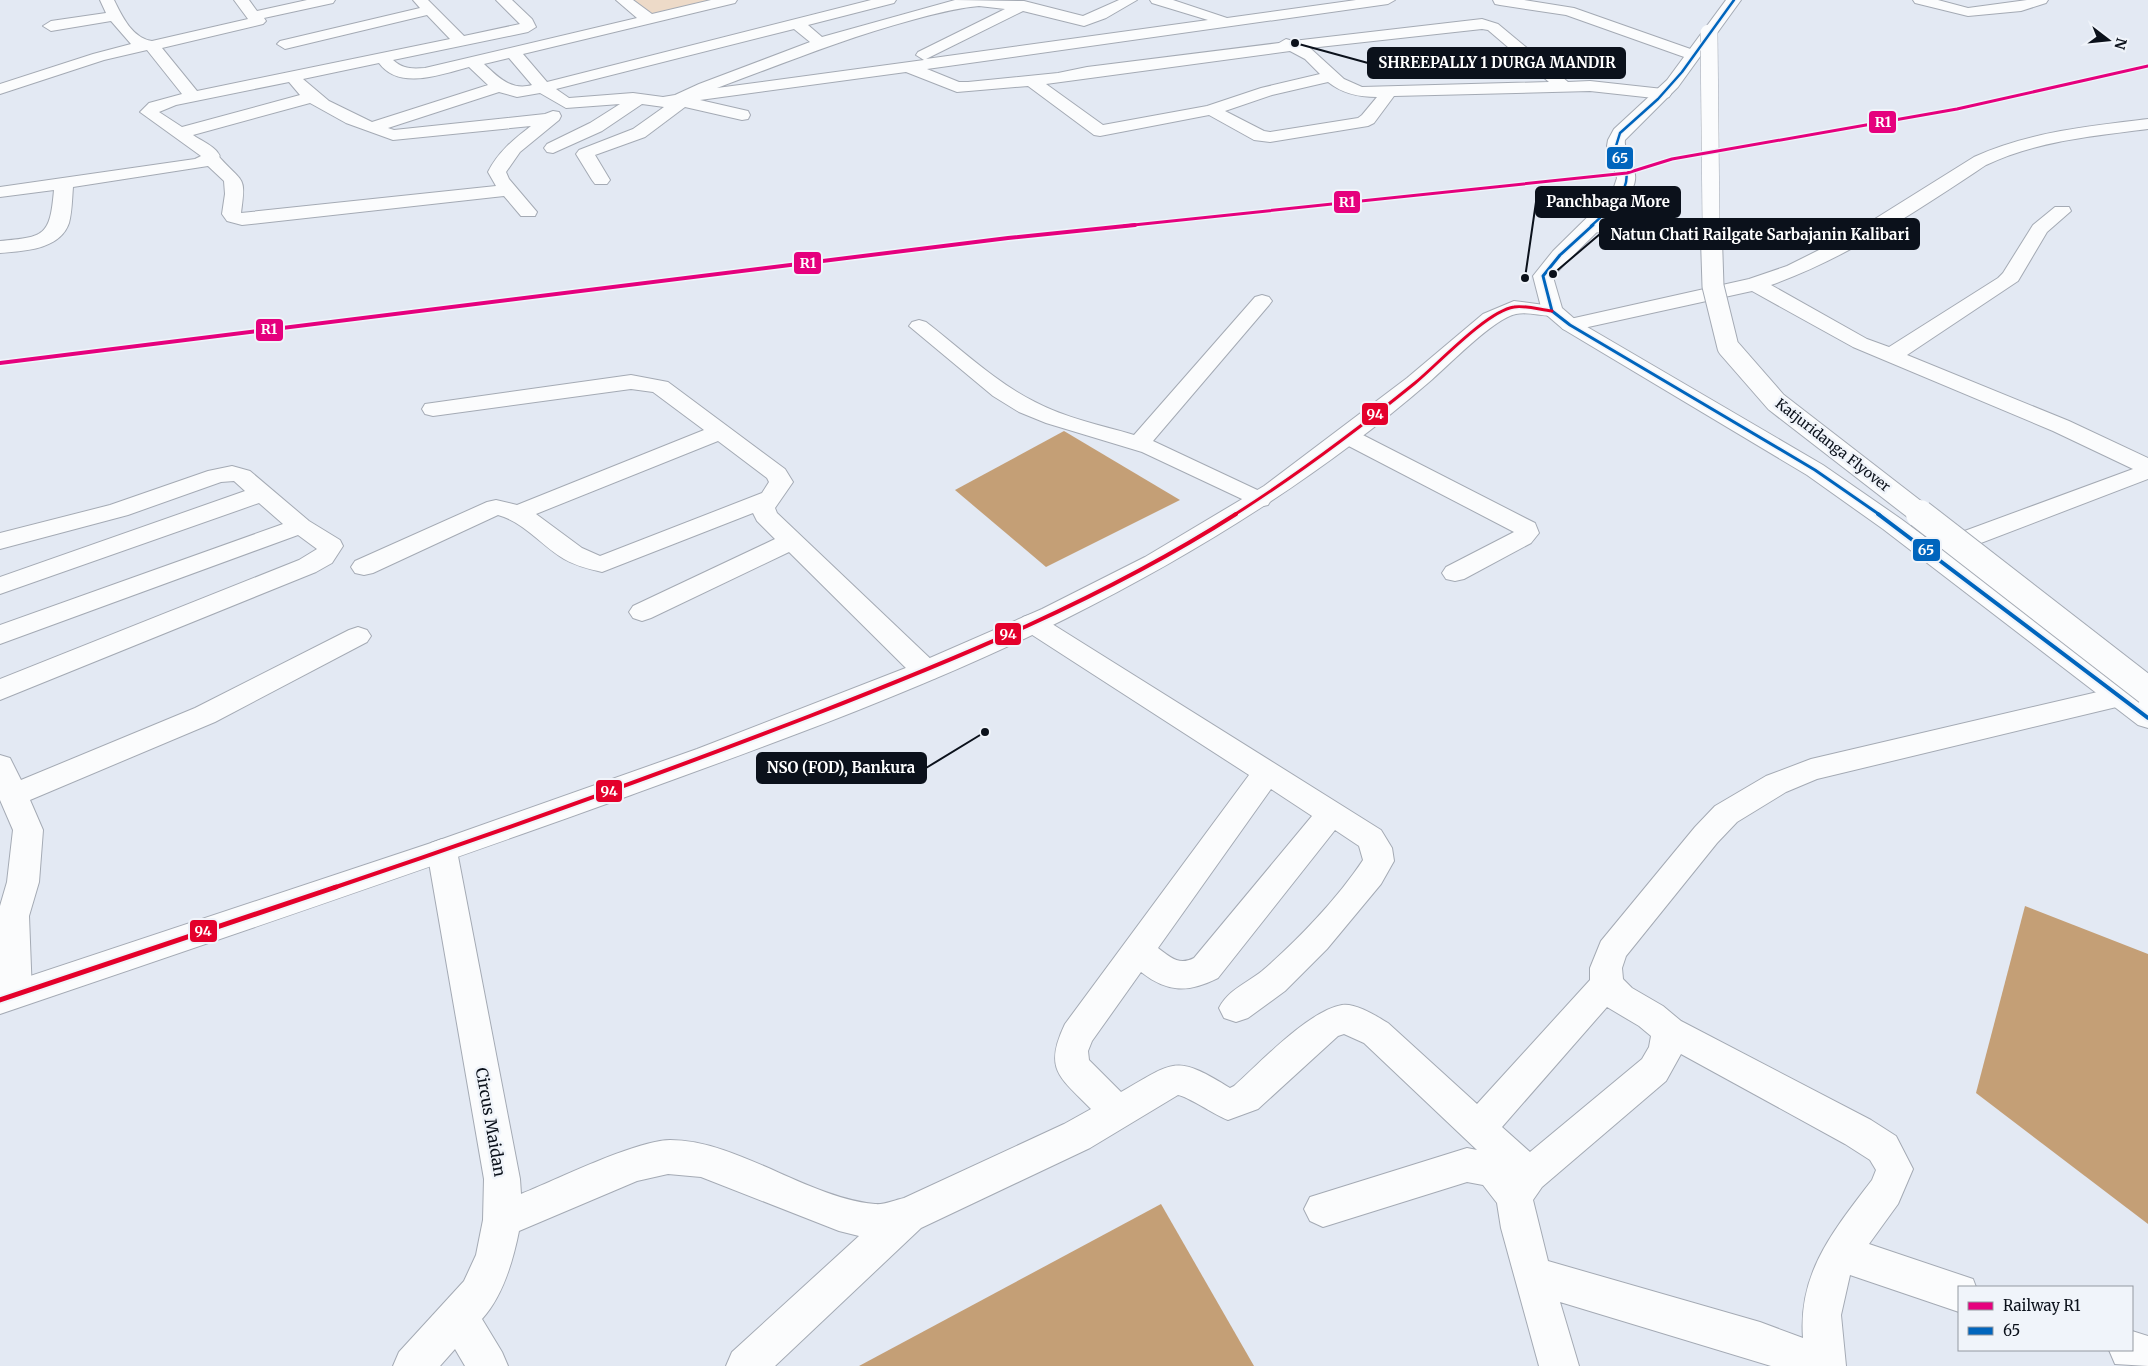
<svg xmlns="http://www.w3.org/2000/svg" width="2148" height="1366" viewBox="0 0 2148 1366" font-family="Merriweather,serif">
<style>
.green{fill:#eddac8}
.water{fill:#c49f76}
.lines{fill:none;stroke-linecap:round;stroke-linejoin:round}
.minor-casing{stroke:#a4aab4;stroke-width:2}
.tertiary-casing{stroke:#a4aab4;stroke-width:2}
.trunk-casing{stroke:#a4aab4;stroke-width:2}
.minor{fill:#fbfcfd;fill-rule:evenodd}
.tertiary{fill:#fbfcfd;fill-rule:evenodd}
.trunk{fill:#fbfcfd;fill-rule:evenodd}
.primary-bridge-far2-casing{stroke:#a4aab4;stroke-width:18;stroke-linecap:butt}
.primary-bridge-far1-casing{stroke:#a4aab4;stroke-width:23;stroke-linecap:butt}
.primary-bridge-casing{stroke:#a4aab4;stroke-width:30;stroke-linecap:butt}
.primary-bridge-far2{stroke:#fbfcfd;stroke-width:17}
.primary-bridge-far1{stroke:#fbfcfd;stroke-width:21}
.primary-bridge{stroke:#fbfcfd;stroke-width:28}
.bus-1-far2-casing{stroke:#f0f4fa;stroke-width:5}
.bus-1-far1-casing{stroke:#f0f4fa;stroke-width:6}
.bus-1-casing{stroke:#f0f4fa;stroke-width:8}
.bus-2-far2-casing{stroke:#f0f4fa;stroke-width:6}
.bus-2-far1-casing{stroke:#f0f4fa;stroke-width:8}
.bus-2-casing{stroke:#f0f4fa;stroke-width:9}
.bus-1-far2{stroke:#0065bd;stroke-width:2.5}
.bus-1-far1{stroke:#0065bd;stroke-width:3}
.bus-1{stroke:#0065bd;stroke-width:4}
.bus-2-far2{stroke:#e4002b;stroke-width:3}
.bus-2-far1{stroke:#e4002b;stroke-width:4}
.bus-2{stroke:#e4002b;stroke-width:5}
.rail-1-far1-casing{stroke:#f0f4fa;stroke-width:5.5}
.rail-1-casing{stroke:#f0f4fa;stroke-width:7}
.rail-1-far1{stroke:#e5007d;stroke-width:3}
.rail-1{stroke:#e5007d;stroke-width:4}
.labels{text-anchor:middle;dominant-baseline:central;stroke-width:5;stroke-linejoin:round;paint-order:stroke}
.street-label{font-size:14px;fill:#0b111b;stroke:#f0f4fa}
.near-street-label{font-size:16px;fill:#0b111b;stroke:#f0f4fa}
.leader{fill:none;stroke:#0b111b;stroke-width:2}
.callout-dot{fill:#0b111b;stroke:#f0f4fa;stroke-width:2}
.callout{fill:#0b111b;stroke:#0b111b;stroke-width:2}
.callout-label{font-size:15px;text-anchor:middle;font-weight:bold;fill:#fff}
.line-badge{stroke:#f0f4fa;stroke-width:2}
.badge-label{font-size:14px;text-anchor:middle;font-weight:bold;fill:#fff}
</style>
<rect width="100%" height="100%" fill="#e3e9f3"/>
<polygon class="green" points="630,0 720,0 651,17"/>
<g class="water">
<polygon points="1064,431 1180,500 1046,567 955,490"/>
<polygon points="2025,906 2148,954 2148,1224 1976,1093"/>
<polygon points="1161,1204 1254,1366 859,1366"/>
</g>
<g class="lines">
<g class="minor-casing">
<g id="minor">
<path d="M 100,0 L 114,0 C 122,16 132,38 152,41 L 248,19 L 234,0 L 249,0 L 257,11 L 307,0 L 335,0 L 333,3 L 264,18 L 266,21 L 263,24 L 162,48 L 197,91 L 450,39 L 427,15 L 285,49 L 277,44 L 280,41 L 420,8 L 413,0 L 428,0 L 464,36 L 520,24 L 496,0 L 512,0 L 532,19 L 536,27 L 528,32 L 393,60 C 403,69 412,69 425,68 L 637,18 L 616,0 L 633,0 L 652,14 L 711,0 L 737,0 L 735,3 L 523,54 L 547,82 L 871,0 L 896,0 L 894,3 L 808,25 L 822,37 L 955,0 L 1024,1 L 1083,16 L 1119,0 L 1137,0 L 1106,18 L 1084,26 L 1023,11 L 926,59 L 1208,20 L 1152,3 L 1150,0 L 1173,0 L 1227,18 L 1356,0 L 1395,0 L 1388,4 L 927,69 L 959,82 L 968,82 L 1058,73 L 1087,67 L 1279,43 L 1286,39 L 1293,41 L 1482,19 L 1498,24 L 1568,82 L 1590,81 L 1663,89 L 1669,91 L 1671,94 L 1669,97 L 1663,99 L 1590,91 L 1394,96 L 1374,123 L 1368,126 L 1270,142 L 1254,140 L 1209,115 L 1100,136 L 1094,135 L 1028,86 L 957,92 L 906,72 L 700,100 L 748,111 L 750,115 L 748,119 L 742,120 L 685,107 L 645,137 L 595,155 L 610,180 L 607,184 L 595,184 L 592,180 L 576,154 L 579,150 L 633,129 L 664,107 L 642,104 L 602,131 L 553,153 L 547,152 L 544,148 L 547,144 L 590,123 L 620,104 L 566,108 L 540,93 L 517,97 L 499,92 L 388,128 L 394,130 L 545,114 L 553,111 L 559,112 L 561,116 L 559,120 L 520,152 L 506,172 L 509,179 L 537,212 L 535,216 L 521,216 L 504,196 L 242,225 L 227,221 L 222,214 L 225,194 L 224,181 L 208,166 L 73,187 C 72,199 72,212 69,223 C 60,250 23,251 0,253 L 0,241 C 45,237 50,236 54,190 L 0,197 L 0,187 L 195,159 L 201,156 L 140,112 L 149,103 L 182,94 L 147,50 L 104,60 L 0,94 L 0,84 L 93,54 L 131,44 L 111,21 L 51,31 L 43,26 L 51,21 L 106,13 ZM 979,6 L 1005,9 L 918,52 L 916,55 L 924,60 L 717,88 C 782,64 845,38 912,20 C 934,14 956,8 979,6 ZM 794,29 L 810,42 L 699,84 L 675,95 L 663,97 L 633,93 L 569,98 L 556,89 ZM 1482,29 L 1488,30 L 1549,82 L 1362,87 L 1344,79 L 1310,48 ZM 1290,51 L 1305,59 L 1320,74 L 1261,88 L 1207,106 L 1103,125 L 1046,84 ZM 509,58 L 532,85 C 511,91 498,77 484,64 ZM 379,63 C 399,91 442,74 469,67 L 488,85 L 372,122 L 329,101 L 303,79 ZM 289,82 L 300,95 L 182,127 L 159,112 L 176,105 ZM 1328,82 C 1343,94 1359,97 1377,97 L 1362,115 L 1358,118 L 1270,132 L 1264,131 L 1225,111 L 1272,95 ZM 310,103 L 346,123 L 393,140 L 531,126 C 514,139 498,152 488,172 L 496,186 L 241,213 C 246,176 244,184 221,159 C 217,155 222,158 218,153 C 214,146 200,140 193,135 Z"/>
<polygon points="1493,0 1524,0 1574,8 1699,52 1701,55 1693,60 1687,58 1566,15 1500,5 1495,4"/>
<polygon points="1913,0 1938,0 1968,8 2027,0 2048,0 2046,3 2021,11 1968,16 1915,3"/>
<path d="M 2148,119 L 2148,129 C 2094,136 2036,141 1986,165 C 1918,210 1849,257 1771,285 L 1867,339 L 1889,347 L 1998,278 L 2003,273 L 2033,225 L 2055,207 L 2069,207 L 2071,211 L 2047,232 L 2018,281 L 1907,355 L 2069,421 L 2148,458 L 2148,479 L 1939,559 L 1930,561 L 1921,559 L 1917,553 L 1921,547 L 2133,469 L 2053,431 L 1853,347 L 1752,291 L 1570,331 L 1563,329 L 1560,325 L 1563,321 L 1570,319 L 1749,279 L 1787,266 L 1833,243 L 1590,232 L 1583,230 L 1581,226 L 1583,222 L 1590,220 L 1854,232 L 1974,157 C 2028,132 2090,126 2148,119 Z"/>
<path d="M 1262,295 L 1269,297 L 1272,301 L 1269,305 L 1153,441 L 1268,495 L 1271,500 L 1268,505 L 1259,507 L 1142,452 L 1046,423 L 1019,412 L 993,396 L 909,326 L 912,322 L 919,320 L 926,322 C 961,349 995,382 1035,402 C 1065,418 1101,425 1134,435 L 1255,297 Z"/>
<path d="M 631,375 L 668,382 L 785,469 L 793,482 L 775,508 L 777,513 L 936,664 L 940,671 L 936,678 L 926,680 L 916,678 L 789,552 L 651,618 L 642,621 L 633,618 L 629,612 L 633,606 L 775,539 L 757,521 L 753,513 L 602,572 C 589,569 576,566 564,559 C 542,546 524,522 498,515 L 373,573 L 364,575 L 355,573 L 351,567 L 355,561 L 487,502 L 496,500 L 517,505 L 704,430 L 653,392 L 631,389 L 433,416 L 425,414 L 422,409 L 425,404 ZM 718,441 L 767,478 L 769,482 L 762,493 L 600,556 L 582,548 L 536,514 Z"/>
<polygon points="1347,429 1355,431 1535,523 1539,533 1531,543 1464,579 1455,581 1446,579 1442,573 1446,567 1514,532 1339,441 1336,436 1339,431"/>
<polygon points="232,466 250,471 309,521 340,540 343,546 332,563 316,572 0,700 0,679 299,560 317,549 298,535 0,644 0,625 283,524 259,503 0,594 0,577 245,491 234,481 221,482 128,515 0,549 0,533 110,505 208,471"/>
<path d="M 1032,614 L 1041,617 L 1381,830 L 1392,848 L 1394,861 L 1381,884 L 1327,949 L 1285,991 L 1248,1018 L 1236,1022 L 1224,1018 L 1219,1008 C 1228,990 1247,983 1262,971 C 1297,941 1338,898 1363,860 L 1359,846 L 1335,830 L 1218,978 C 1188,993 1168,993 1141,972 L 1092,1041 L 1088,1051 L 1089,1060 L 1121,1092 C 1175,1061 1175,1054 1230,1088 L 1234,1086 C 1260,1063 1308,1011 1342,1005 C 1356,1003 1376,1016 1388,1023 L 1477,1104 L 1590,980 L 1590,968 L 1601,941 L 1695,827 L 1715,806 L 1766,776 L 1811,759 L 2119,687 L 2129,690 L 2133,697 L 2129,704 L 1817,779 L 1786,792 L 1737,822 L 1717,843 L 1626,956 L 1622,968 L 1623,979 L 1632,988 L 1663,1006 L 1681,1021 L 1871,1120 L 1896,1136 L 1913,1169 L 1898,1204 L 1869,1244 L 1973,1279 L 1976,1287 L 1959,1287 L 1959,1312 L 1850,1275 L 1841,1315 L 1846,1366 L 1771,1366 L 1560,1302 L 1579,1366 L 1539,1366 L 1501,1228 L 1497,1203 L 1483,1185 L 1467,1182 L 1323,1227 L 1310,1221 L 1304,1209 L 1310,1197 L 1467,1148 L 1477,1150 L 1364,1043 L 1344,1034 L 1338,1036 L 1258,1109 L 1228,1120 C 1215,1115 1187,1096 1178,1095 L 1090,1148 L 921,1228 L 775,1366 L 726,1366 L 732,1352 L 859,1236 L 839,1231 L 701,1177 L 668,1174 L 637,1181 L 519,1231 C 513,1261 503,1296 482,1319 L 502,1352 L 508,1366 L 465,1366 L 455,1349 L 440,1366 L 393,1366 L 399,1352 L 464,1281 L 476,1255 L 483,1220 L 484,1179 L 427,851 L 431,843 L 442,839 L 453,843 L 457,851 L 520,1179 L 521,1194 C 556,1180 634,1141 670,1140 C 737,1140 808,1198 875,1204 C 884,1205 895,1200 904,1198 L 1064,1124 L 1091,1109 C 1060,1077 1043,1070 1065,1024 L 1249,775 L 1023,629 L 1019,623 L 1023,617 ZM 1271,789 L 1312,816 L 1194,958 C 1179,966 1170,957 1158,948 ZM 1607,1007 L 1639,1026 L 1651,1036 L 1649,1047 L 1642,1059 L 1530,1152 L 1502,1127 ZM 1681,1054 L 1845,1144 L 1870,1160 L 1876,1170 L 1872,1180 C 1834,1230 1798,1272 1803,1338 L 1760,1322 L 1548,1261 L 1533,1200 L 1542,1187 L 1666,1081 Z"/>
<polygon points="358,627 367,630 371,636 367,642 215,722 30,800 43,830 39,882 29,916 32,994 27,1004 15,1008 3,1004 0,997 0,906 7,882 13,830 0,800 0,755 10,758 21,780 195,708 349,630"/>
<polygon points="2132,1331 2148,1336 2148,1366 2115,1364 2109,1350 2132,1350"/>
</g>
</g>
<g class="tertiary-casing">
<path id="tertiary" d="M 1514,301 L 1559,307 L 1562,311 L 1559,315 C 1545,318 1530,311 1516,314 C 1494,318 1447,367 1428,383 C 1318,478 1195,554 1065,619 C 927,688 777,742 631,795 C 422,871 211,942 0,1014 L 0,986 L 431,843 L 697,749 L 916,664 L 1042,609 L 1145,557 L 1264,486 L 1407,378 L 1483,314 Z"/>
</g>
<g class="trunk-casing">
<path id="trunk" d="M 1726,0 L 1741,0 L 1678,87 L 1625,140 C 1623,154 1637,165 1635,180 C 1633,204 1571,254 1553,277 L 1562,308 L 1577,321 L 1823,465 L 1901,519 L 2148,703 L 2148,728 L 2138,725 L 1883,529 L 1807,475 L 1563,329 L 1542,311 L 1533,276 L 1553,251 L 1612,193 L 1617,178 L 1607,146 L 1608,140 L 1614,129 L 1667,80 Z"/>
</g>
<use href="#minor" class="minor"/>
<use href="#tertiary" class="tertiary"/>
<use href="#trunk" class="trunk"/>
<g class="primary-bridge-far2-casing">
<polyline id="primary-bridge-far2" points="1709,33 1711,226"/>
</g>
<g class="primary-bridge-far1-casing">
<polyline id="primary-bridge-far1" points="1711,225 1713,286 1728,347 1776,402 1922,515"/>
</g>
<g class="primary-bridge-casing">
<polyline id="primary-bridge" points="1920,514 2148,691"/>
</g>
<use href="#primary-bridge-far2" class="primary-bridge-far2"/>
<use href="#primary-bridge-far1" class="primary-bridge-far1"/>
<use href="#primary-bridge" class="primary-bridge"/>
<g class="bus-1-far2-casing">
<path id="bus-1-far2" d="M 1591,226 C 1605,213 1631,193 1626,171 C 1623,163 1618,155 1616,146 L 1620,133 L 1658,99 L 1682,72 L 1734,0"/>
</g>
<g class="bus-1-far1-casing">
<polyline id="bus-1-far1" points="1593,225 1560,255 1543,276 1552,311 1570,325 1815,470 1880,515"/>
</g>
<g class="bus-1-casing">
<polyline id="bus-1" points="1878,514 2148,718"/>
</g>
<g class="bus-2-far2-casing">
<path id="bus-2-far2" d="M 1234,515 C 1297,475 1357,430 1415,383 C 1438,364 1487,311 1514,307 C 1525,305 1541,310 1552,311"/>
</g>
<g class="bus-2-far1-casing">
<path id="bus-2-far1" d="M 333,888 C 493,834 652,777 810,716 C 956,659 1103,599 1236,514"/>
</g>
<g class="bus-2-casing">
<polyline id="bus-2" points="0,1000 336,887"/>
</g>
<use href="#bus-1-far2" class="bus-1-far2"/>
<use href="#bus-1-far1" class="bus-1-far1"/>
<use href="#bus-1" class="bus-1"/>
<use href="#bus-2-far2" class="bus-2-far2"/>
<use href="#bus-2-far1" class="bus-2-far1"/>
<use href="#bus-2" class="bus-2"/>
<g class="rail-1-far1-casing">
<polyline id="rail-1-far1" points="1124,226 1627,173 1672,159 1957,109 2148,66"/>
</g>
<g class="rail-1-casing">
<polyline id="rail-1" points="0,363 1008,238 1135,225"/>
</g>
<use href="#rail-1-far1" class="rail-1-far1"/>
<use href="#rail-1" class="rail-1"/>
</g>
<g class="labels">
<g class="street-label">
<text transform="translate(1833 445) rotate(38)">Katjuridanga Flyover</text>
</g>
<g class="near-street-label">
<text transform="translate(491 1122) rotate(80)">Circus Maidan</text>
</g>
</g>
<path class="leader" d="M1295 43L1368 63M1525 278L1536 202M1553 274L1600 234M985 732L926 768"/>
<g class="callout-dot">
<circle cx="1295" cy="43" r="5"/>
<circle cx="1525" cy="278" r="5"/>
<circle cx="1553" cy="274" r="5"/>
<circle cx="985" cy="732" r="5"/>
</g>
<g class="callout">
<rect x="1368" y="48" width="257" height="30" rx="5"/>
<rect x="1536" y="187" width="144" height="30" rx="5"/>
<rect x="1600" y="219" width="319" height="30" rx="5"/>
<rect x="757" y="753" width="169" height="30" rx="5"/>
</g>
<g class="callout-label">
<text x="1497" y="68">SHREEPALLY 1 DURGA MANDIR</text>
<text x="1608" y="207">Panchbaga More</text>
<text x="1760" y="240">Natun Chati Railgate Sarbajanin Kalibari</text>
<text x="841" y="773">NSO (FOD), Bankura</text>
</g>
<g class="line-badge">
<rect x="1868" y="110" width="29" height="24" rx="5" fill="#e5007d"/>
<rect x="1606" y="146" width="28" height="24" rx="5" fill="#0065bd"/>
<rect x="1333" y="190" width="28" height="24" rx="5" fill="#e5007d"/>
<rect x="793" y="251" width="29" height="24" rx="5" fill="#e5007d"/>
<rect x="255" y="318" width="29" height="24" rx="5" fill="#e5007d"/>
<rect x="1361" y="402" width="28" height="24" rx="5" fill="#e4002b"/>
<rect x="1912" y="538" width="29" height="24" rx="5" fill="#0065bd"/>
<rect x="994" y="622" width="28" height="24" rx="5" fill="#e4002b"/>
<rect x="595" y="779" width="28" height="24" rx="5" fill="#e4002b"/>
<rect x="189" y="919" width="29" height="24" rx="5" fill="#e4002b"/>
</g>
<g class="badge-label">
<text x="1883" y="127">R1</text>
<text x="1620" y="163">65</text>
<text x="1347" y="207">R1</text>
<text x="808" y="268">R1</text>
<text x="269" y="334">R1</text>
<text x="1375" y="419">94</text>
<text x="1926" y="555">65</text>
<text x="1008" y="639">94</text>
<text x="609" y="796">94</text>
<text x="203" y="936">94</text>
</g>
<rect x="1958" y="1286" width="175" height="65" fill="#f0f4fa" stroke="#9499a1"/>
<rect x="1968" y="1302" width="25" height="8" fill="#e5007d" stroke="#9499a1"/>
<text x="2003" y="1311" font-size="15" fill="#0b111b">Railway R1</text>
<rect x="1968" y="1327" width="25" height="8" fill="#0065bd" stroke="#9499a1"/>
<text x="2003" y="1336" font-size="15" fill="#0b111b">65</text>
<g transform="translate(2108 40) rotate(106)" stroke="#f0f4fa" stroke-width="4" paint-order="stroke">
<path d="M0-4L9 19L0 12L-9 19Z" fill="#0b111b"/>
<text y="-8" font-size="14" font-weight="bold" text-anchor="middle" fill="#0b111b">N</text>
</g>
</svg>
